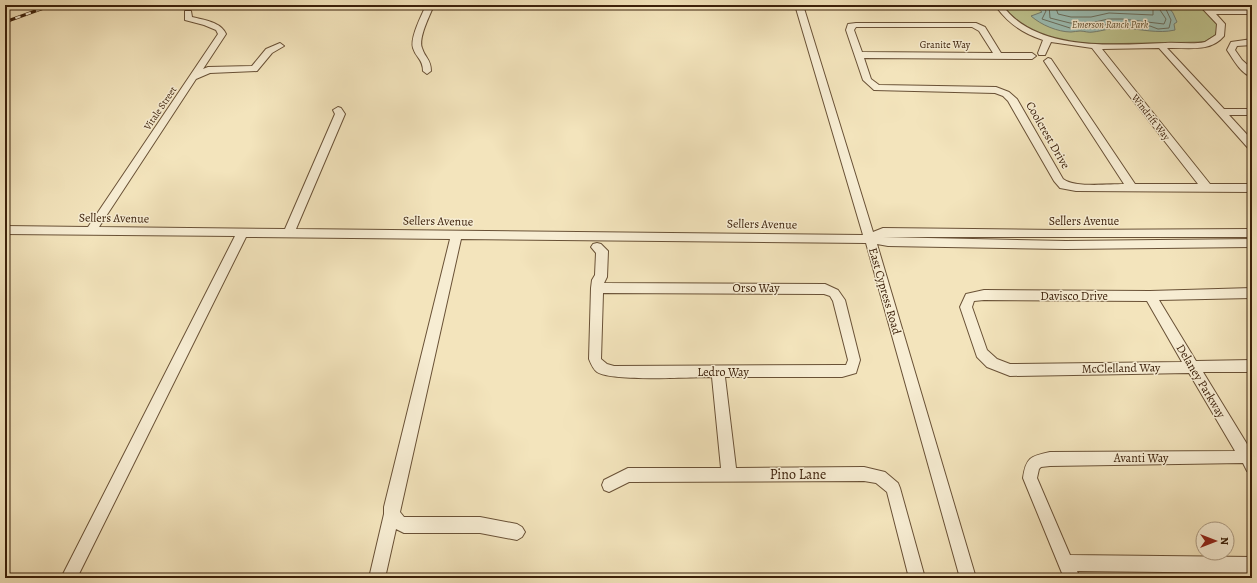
<svg xmlns="http://www.w3.org/2000/svg" width="1257" height="583" viewBox="0 0 1257 583" font-family="Alegreya,serif">
<style>
.green{fill:#bec38e;stroke:#7c724c}
.water{fill:#9bbeb4;stroke:#757f70}
.lines{fill:none;stroke-linecap:round;stroke-linejoin:round}
.shore{stroke:#6b6f5f;stroke-width:1}
.minor-casing{stroke:#695136;stroke-width:2}
.minor{fill:#f7edd3;fill-rule:evenodd}
.rail-casing{stroke:#3b200a;stroke-width:3}
.rail{stroke:#f7edd3;stroke-width:2;stroke-dasharray:5.5;stroke-linecap:butt}
.labels{text-anchor:middle;dominant-baseline:central;stroke-width:3;stroke-linejoin:round;paint-order:stroke}
.far-park-label{font-size:10px;font-style:italic;fill:#625132;stroke:#f7edd3}
.far-street-label{font-size:10px;fill:#3b200a;stroke:#f7edd3}
.street-label{font-size:12px;fill:#3b200a;stroke:#f7edd3}
.near-street-label{font-size:14px;fill:#3b200a;stroke:#f7edd3}
</style>
<rect width="100%" height="100%" fill="#f3e4bc"/>
<filter id="stains"><feTurbulence type="fractalNoise" baseFrequency=".005" numOctaves="4"/><feColorMatrix values="0 0 0 0 .2 0 0 0 0 .09 0 0 0 0 .02 0 0 0 .5 -.17"/></filter>
<radialGradient id="worn" r=".72"><stop offset=".6" stop-color="#630" stop-opacity="0"/><stop offset="1" stop-color="#630" stop-opacity=".3"/></radialGradient>
<polygon class="green" points="1002,5 1201,5 1219,24 1215,35 1204,42 1094,44 1070,42 1045,37 1023,27"/>
<path class="water" d="M 1038,5 L 1167,5 L 1173,13 L 1177,22 L 1174,24 L 1175,30 C 1158,34 1141,29 1123,28 C 1112,27 1103,31 1093,32 C 1089,33 1084,31 1080,31 C 1077,31 1074,32 1071,32 C 1058,32 1041,25 1031,16 L 1042,12 L 1037,8 Z"/>
<g class="lines">
<g class="shore">
<polyline points="1042,5 1046,11 1042,19 1070,28 1091,28 1108,24 1150,26 1158,29 1169,28 1171,20 1164,5"/>
<polyline points="1049,5 1050,18 1070,23 1091,23 1108,19 1122,19 1164,24 1166,19 1160,10 1159,5"/>
<polyline points="1055,5 1058,14 1071,17 1091,17 1109,13 1153,15 1153,5"/>
</g>
<g class="minor-casing">
<g id="minor">
<path d="M 426,5 L 434,5 C 430,15 418,38 422,48 C 425,58 431,59 431,71 L 427,74 L 423,71 C 423,59 416,58 413,48 C 410,37 422,15 426,5 Z"/>
<path d="M 795,5 L 803,5 L 873,232 L 883,228 L 1059,230 L 1252,229 L 1252,237 L 883,237 L 1066,241 L 1252,239 L 1252,247 L 1066,249 L 888,246 L 877,244 L 976,578 L 960,578 L 866,243 L 461,239 L 400,512 L 404,517 L 480,517 L 517,524 L 522,527 L 525,532 L 522,537 L 517,540 L 480,533 L 404,533 L 396,529 L 385,578 L 369,578 L 384,514 L 384,507 L 450,239 L 246,237 L 77,578 L 61,578 L 235,236 L 5,234 L 5,226 L 88,227 L 218,34 L 216,30 L 204,25 L 185,20 L 185,11 L 191,11 L 192,17 C 204,20 221,22 226,34 L 203,69 L 208,67 L 252,66 L 266,49 L 280,43 L 284,46 L 272,53 L 257,71 L 210,73 L 196,79 L 99,227 L 285,229 L 335,114 L 333,110 L 338,107 L 341,108 L 345,114 L 296,229 L 863,235 Z"/>
<path d="M 804,5 L 1002,5 C 1036,52 1114,45 1165,43 C 1178,42 1192,45 1205,42 L 1216,35 L 1217,24 L 1199,5 L 1207,5 L 1211,9 L 1252,10 L 1252,14 L 1216,14 L 1225,24 L 1224,36 C 1210,53 1187,47 1167,48 L 1224,109 L 1252,109 L 1252,115 L 1229,115 L 1252,140 L 1252,149 L 1248,148 L 1159,48 L 1102,49 L 1210,184 L 1252,184 L 1252,192 L 1076,191 L 1060,188 L 1054,181 L 1008,101 L 1003,96 L 995,93 L 874,90 L 863,80 L 846,30 L 848,24 L 856,23 L 976,23 L 985,27 L 1001,53 L 1032,53 L 1036,56 L 1032,59 L 864,58 L 871,79 L 879,85 L 996,87 L 1009,92 L 1017,99 L 1063,179 C 1074,188 1109,184 1124,184 L 1044,61 L 1048,58 L 1051,59 L 1135,184 L 1198,184 L 1092,48 L 1051,42 L 1045,55 L 1039,55 L 1038,53 L 1043,40 C 1024,34 1009,24 997,8 L 808,7 ZM 856,27 L 972,27 L 979,31 L 993,53 L 862,52 L 854,30 Z"/>
<path d="M 1252,39 L 1252,45 L 1237,46 L 1235,50 L 1242,60 L 1252,69 L 1252,77 C 1241,74 1233,59 1227,50 L 1231,42 Z"/>
<path d="M 597,243 L 601,244 L 608,251 L 607,277 L 604,283 L 825,284 L 838,290 L 845,300 L 860,360 L 856,373 L 842,377 L 725,377 L 736,468 L 864,467 L 885,472 L 898,483 L 900,488 L 925,578 L 909,578 L 887,492 L 876,483 L 864,481 L 629,482 L 609,492 L 604,490 L 602,485 L 604,480 L 628,468 L 721,468 L 712,377 C 689,377 613,382 597,372 C 593,369 591,364 589,359 L 591,288 L 592,280 L 595,275 L 596,253 L 591,247 L 593,244 ZM 603,293 L 824,294 L 830,296 L 833,301 L 848,360 L 846,365 L 842,365 L 614,366 L 607,364 L 601,359 Z"/>
<path d="M 1252,288 L 1252,298 L 1159,300 L 1196,361 L 1252,360 L 1252,372 L 1203,372 L 1250,449 L 1252,449 L 1252,473 L 1247,471 L 1243,463 L 1050,466 L 1041,467 L 1039,469 L 1037,478 L 1070,555 L 1252,557 L 1252,573 L 1077,571 L 1080,578 L 1064,578 L 1023,478 C 1026,458 1030,456 1050,452 L 1235,451 L 1189,373 L 1010,376 L 987,367 L 977,357 L 960,307 L 966,294 L 984,290 L 1150,291 ZM 984,300 L 1147,301 L 1182,362 L 1010,364 L 997,359 L 987,350 L 972,307 L 974,301 Z"/>
</g>
</g>
<use href="#minor" class="minor"/>
<g class="rail-casing">
<polyline id="rail" points="5,22 52,5"/>
</g>
<use href="#rail" class="rail"/>
</g>
<g class="labels">
<g class="far-park-label">
<text x="1110" y="24">Emerson Ranch Park</text>
</g>
<g class="far-street-label">
<text x="945" y="44">Granite Way</text>
<text transform="translate(160 108) rotate(-56)">Vitale Street</text>
<text transform="translate(1151 117) rotate(52)">Windrift Way</text>
</g>
<g class="street-label">
<text transform="translate(1048 135) rotate(60)">Coolcrest Drive</text>
<text transform="translate(114 218) rotate(1)">Sellers Avenue</text>
<text transform="translate(438 221) rotate(1)">Sellers Avenue</text>
<text x="1084" y="221">Sellers Avenue</text>
<text transform="translate(762 224) rotate(1)">Sellers Avenue</text>
<text x="756" y="288">Orso Way</text>
<text transform="translate(885 291) rotate(74)">East Cypress Road</text>
<text x="1074" y="296">Davisco Drive</text>
<text transform="translate(1121 368) rotate(-1)">McClelland Way</text>
<text x="723" y="372">Ledro Way</text>
<text transform="translate(1201 381) rotate(59)">Delaney Parkway</text>
<text x="1141" y="458">Avanti Way</text>
</g>
<g class="near-street-label">
<text x="798" y="474">Pino Lane</text>
</g>
</g>
<rect width="1257" height="583" fill="none" stroke="#f3e4bc" stroke-width="20"/>
<rect x="6" y="6" width="1245" height="571" fill="none" stroke="#3b200a" stroke-width="2"/>
<rect x="10" y="10" width="1237" height="563" fill="none" stroke="#3b200a"/>
<g transform="translate(1215 541) rotate(90)"><circle r="19" fill="#f7edd3" stroke="#ac9b83"/>
<path d="M0-3L7 15L0 10L-7 15Z" fill="#8f2418"/>
<text y="-6" font-size="11" font-weight="bold" text-anchor="middle" fill="#3b200a">N</text>
</g>
<rect width="100%" height="100%" filter="url(#stains)"/>
<rect width="100%" height="100%" fill="url(#worn)"/>
</svg>
